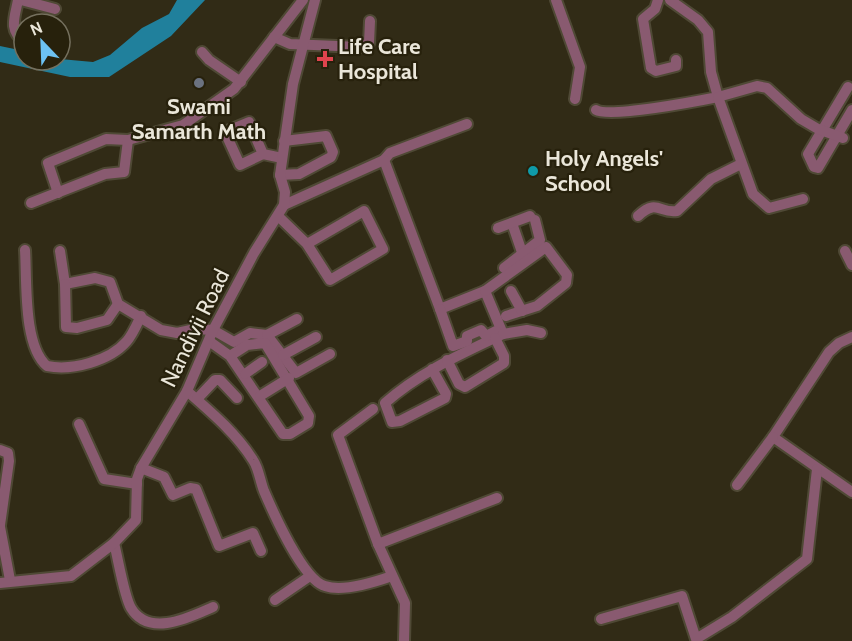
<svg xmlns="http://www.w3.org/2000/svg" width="852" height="641" viewBox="0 0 852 641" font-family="Cabin,sans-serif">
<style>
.water{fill:#20809c}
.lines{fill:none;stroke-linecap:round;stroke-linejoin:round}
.minor-casing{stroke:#4f4935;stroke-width:14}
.minor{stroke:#895a70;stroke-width:10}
.health-dot{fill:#e0444e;stroke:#27210c;stroke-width:2}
.worship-dot{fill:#6b7280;stroke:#27210c;stroke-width:2}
.culture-dot{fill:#0f9aa8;stroke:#27210c;stroke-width:2}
.labels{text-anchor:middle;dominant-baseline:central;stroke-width:4.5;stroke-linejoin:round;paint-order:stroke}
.poi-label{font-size:22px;font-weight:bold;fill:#eae6d9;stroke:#27210c;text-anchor:start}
.street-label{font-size:22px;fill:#eae6d9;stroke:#27210c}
</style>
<rect width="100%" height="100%" fill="#312b16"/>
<polygon class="water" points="177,0 205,0 171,36 109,77 70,77 0,62 0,46 24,51 24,60 60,59 93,62 110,55 142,28 169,14"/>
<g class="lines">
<g class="minor-casing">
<g id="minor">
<path d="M 18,0 C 15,17 8,30 24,41"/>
<polyline points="21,0 55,9"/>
<polyline points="556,0 580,67 575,99"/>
<polyline points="658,0 655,9 643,19 651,68 656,71 676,66 676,60"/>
<polyline points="274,37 290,44 360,47 369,43 370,21"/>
<polyline points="202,52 209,60 241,82"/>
<polyline points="848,87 808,154 814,167 818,168 852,110"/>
<path d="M 596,110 C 610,118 698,101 718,97 L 711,72 L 708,32 L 698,20 L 670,0"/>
<polyline points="263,154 249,122 225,132 240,165 263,154 282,158"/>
<polyline points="384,160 390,153 467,124"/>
<polyline points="280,175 299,174 331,157 333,152 326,136 284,141"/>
<polyline points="58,193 48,163 106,139 128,140 183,125 234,89 303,0"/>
<polyline points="803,199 769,208 753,194 718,97 757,86 767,88 801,119 818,129 843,138"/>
<polyline points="31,203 105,174 124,172 128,140"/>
<path d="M 284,205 L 384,160 L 440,309 L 485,291 L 503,334 C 461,354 420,372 385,403 L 392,422 L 400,421 L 445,398 L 446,394 L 432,369"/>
<polyline points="278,216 307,244 330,280 383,249 364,211 307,244"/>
<path d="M 638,216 C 657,198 660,214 677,211 L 711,179 L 741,164"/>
<polyline points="512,223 524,258"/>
<polyline points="498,228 530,216"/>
<path d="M 25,250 C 27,281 23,346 47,366 C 72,371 110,361 127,341 C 133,334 137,324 141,316"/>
<polyline points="60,251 65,284 95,278 110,282 118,304 161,330 177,333 195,329 213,330 234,342 250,333 267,335 296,373 330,354"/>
<polyline points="845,251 852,265"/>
<polyline points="504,268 540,240 535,220"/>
<polyline points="65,284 66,327 77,328 107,320 118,304"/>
<polyline points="485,291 546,247 567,275 566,283 537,306 506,316"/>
<polyline points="511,291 522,311"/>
<polyline points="440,309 453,346 467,341 467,336 481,330 486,336 496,331"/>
<polyline points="503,334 527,330 541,333"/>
<polyline points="267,335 297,319"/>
<polyline points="852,337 839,343 829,352 773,437 852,492"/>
<polyline points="209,341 230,356 247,345 265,343 309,416 308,423 290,434 283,434 230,356"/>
<polyline points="283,355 316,337"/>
<polyline points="447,360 459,384 465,387 504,363 504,356 495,338"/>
<polyline points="245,374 262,362"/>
<path d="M 187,391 C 211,412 236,433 253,460 C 259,469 260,481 264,491 C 273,512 303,580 325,586 C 342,592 375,582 392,576"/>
<polyline points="260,396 289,378"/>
<polyline points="197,399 215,380 220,380 237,398"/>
<polyline points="373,409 338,435 378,544 405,603 404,641"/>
<polyline points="79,424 104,479 137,484"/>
<polyline points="0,450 8,453 9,461 0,525"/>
<polyline points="141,468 164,477 173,495 190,488 196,489 219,546 253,533 261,551"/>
<polyline points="737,485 773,437"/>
<polyline points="0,527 10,580"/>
<path d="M 114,543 C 118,558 124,596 131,608 C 149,638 190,617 213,607"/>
<polyline points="378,544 497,498"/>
<polyline points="0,583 71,576 114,543 136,520 137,479 141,468 187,391 213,330 254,253 284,205 285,192 280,175 293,84 315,0"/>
<polyline points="275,600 310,576"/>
<polyline points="601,619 682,596 696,639 732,617 807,559 817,469"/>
</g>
</g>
<use href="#minor" class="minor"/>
</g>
<path class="health-dot" d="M322 50h6v6h6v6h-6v6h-6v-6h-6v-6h6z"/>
<circle class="worship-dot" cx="199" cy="83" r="6"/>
<circle class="culture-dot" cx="533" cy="171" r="6"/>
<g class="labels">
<g class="poi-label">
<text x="338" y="46">Life Care<tspan x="338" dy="25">Hospital</tspan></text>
<text x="199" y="106" text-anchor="middle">Swami<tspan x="199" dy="25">Samarth Math</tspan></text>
<text x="545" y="158">Holy Angels'<tspan x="545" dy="25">School</tspan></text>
</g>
<g class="street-label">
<text transform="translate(195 328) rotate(-64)">Nandivii Road</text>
</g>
</g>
<g transform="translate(42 42) rotate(337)"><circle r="28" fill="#27210c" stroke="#75705e" stroke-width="1.5"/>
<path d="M0-4.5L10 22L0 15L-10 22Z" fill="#6dc2f3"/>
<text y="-9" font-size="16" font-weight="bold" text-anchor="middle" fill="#eae6d9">N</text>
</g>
</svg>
